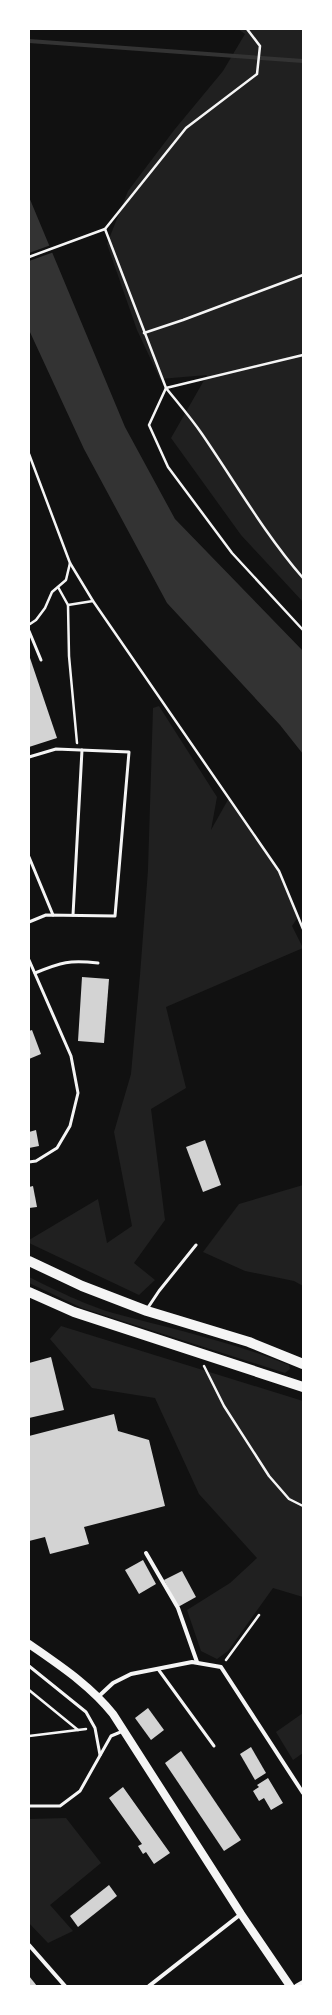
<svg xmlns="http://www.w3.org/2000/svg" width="332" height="2015" viewBox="0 0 332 2015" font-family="Figtree,sans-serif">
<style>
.green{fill:#202020}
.water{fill:#333}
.pier{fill:#111}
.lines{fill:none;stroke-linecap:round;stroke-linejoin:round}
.stream{stroke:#333;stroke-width:4}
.building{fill:#d3d3d3}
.path{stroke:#f5f5f5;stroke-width:2.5}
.service{stroke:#f5f5f5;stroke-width:3}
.minor{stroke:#f5f5f5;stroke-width:4}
.secondary{stroke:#f5f5f5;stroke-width:8}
.primary{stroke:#f5f5f5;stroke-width:10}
</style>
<rect width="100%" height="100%" fill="#111"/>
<g class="green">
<polygon points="238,29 303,29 303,602 241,535 171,438 207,375 160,379 137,330 107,244 128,191 175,129 223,71 245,34"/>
<polygon points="159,706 217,797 211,830 229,798 279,871 298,917 292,926 303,948 166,1007 186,1088 151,1109 165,1220 134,1263 155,1280 139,1295 29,1243 29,1240 98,1199 107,1243 132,1226 114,1132 131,1074 140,975 148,870 153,708"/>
<polygon points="303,1185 303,1286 294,1281 245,1271 203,1252 239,1204"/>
<path d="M 29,1277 C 53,1289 88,1306 113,1313 C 173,1329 232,1342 289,1365 L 290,1369 L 285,1373 L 82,1308 L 29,1283 Z"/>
<polygon points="61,1326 303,1401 303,1597 273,1588 228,1651 217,1659 201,1651 187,1610 230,1583 257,1558 199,1494 155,1398 92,1388 50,1339"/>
<polygon points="303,1713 303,1753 293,1760 276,1732"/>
<polygon points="66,1818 101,1863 50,1905 73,1931 48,1943 29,1923 29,1819"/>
</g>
<polygon class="water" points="29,197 125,427 175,519 303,651 303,754 280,725 167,603 84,449 29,330"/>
<polygon class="pier" points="51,245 54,252 29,261 29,253"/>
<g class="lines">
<polyline class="stream" points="29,41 303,61"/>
</g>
<g class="building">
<polygon points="29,655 57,738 29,747"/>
<polygon points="82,977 109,979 104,1043 78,1041"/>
<polygon points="32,1030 41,1054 29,1059 29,1031"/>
<polygon points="36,1130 39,1146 29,1148 29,1132"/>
<polygon points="205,1140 221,1185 203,1192 186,1147"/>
<polygon points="33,1186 37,1207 29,1208 29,1187"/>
<polygon points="51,1357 64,1410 29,1418 29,1363"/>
<polygon points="114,1414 118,1431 149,1440 165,1506 84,1527 89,1544 50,1554 45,1537 29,1541 29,1436"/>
<polygon points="143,1560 156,1584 139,1594 125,1570"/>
<polygon points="182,1571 196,1597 178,1607 164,1580"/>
<polygon points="148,1708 164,1730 151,1740 135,1718"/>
<polygon points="251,1747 266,1773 255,1780 240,1754"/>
<polygon points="181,1751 241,1840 224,1851 165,1763"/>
<polygon points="268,1778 283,1803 271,1810 264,1798 259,1801 253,1791 259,1787 257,1785"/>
<polygon points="123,1787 170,1853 154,1864 146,1852 143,1854 138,1846 142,1844 109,1798"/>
<polygon points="109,1885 117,1896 78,1927 70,1916"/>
<polygon points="29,1976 37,1986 29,1986"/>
</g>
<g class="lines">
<g class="path">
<polyline points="105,229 166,388 303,355"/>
<polyline points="29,257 105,229 186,128 257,74 260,46 247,29"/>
<polyline points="144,333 183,320 303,275"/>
<polyline points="29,454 70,563 93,601 279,871 303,929"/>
<path d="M 303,578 C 264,533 235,482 202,434 C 191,418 178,403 166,388 L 149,425 L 168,467 L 232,553 L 303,630"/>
<polyline points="58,587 68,605 69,656 77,743"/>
<polyline points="68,605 93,601"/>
<polyline points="30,624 36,620 45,608 52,592 66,580 70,563"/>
<polyline points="204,1366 224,1406 269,1476 289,1499 303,1506"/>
<polyline points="226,1660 259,1615"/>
<polyline points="29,1690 78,1730"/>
<polyline points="29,1736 86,1729"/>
</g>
<g class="service">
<polyline points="29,631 41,660"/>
<polyline points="29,757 56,749 129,752 115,916 46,915 29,922"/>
<polyline points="29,857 53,915"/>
<polyline points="73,915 82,750"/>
<polyline points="29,960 71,1056 78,1093 70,1126 57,1148 36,1161 29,1162"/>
<path d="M 35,973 C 62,962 69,960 98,963"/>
<polyline points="147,1309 159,1291 196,1245"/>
<polyline points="29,1666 86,1712 95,1728 100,1755"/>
<polyline points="158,1669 214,1746"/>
<polyline points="29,1806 60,1806 80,1791 111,1736 123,1731"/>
</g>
<g class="minor">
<polyline points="146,1553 178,1608 197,1662"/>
<polyline points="99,1696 113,1683 131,1674 192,1662 221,1667 303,1793"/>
<polyline points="29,1945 65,1986"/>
<polyline points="149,1986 241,1914"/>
<polyline points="296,1986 303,1982"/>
</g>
<path class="secondary" d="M 29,1644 C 59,1665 90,1685 113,1714 L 241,1914 L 290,1986"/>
<g class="primary">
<polyline points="29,1261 82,1286 147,1311 249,1342 303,1364"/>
<polyline points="29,1292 74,1312 303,1387"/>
</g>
</g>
<rect width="332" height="2015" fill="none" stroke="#ffffff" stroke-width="60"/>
</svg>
